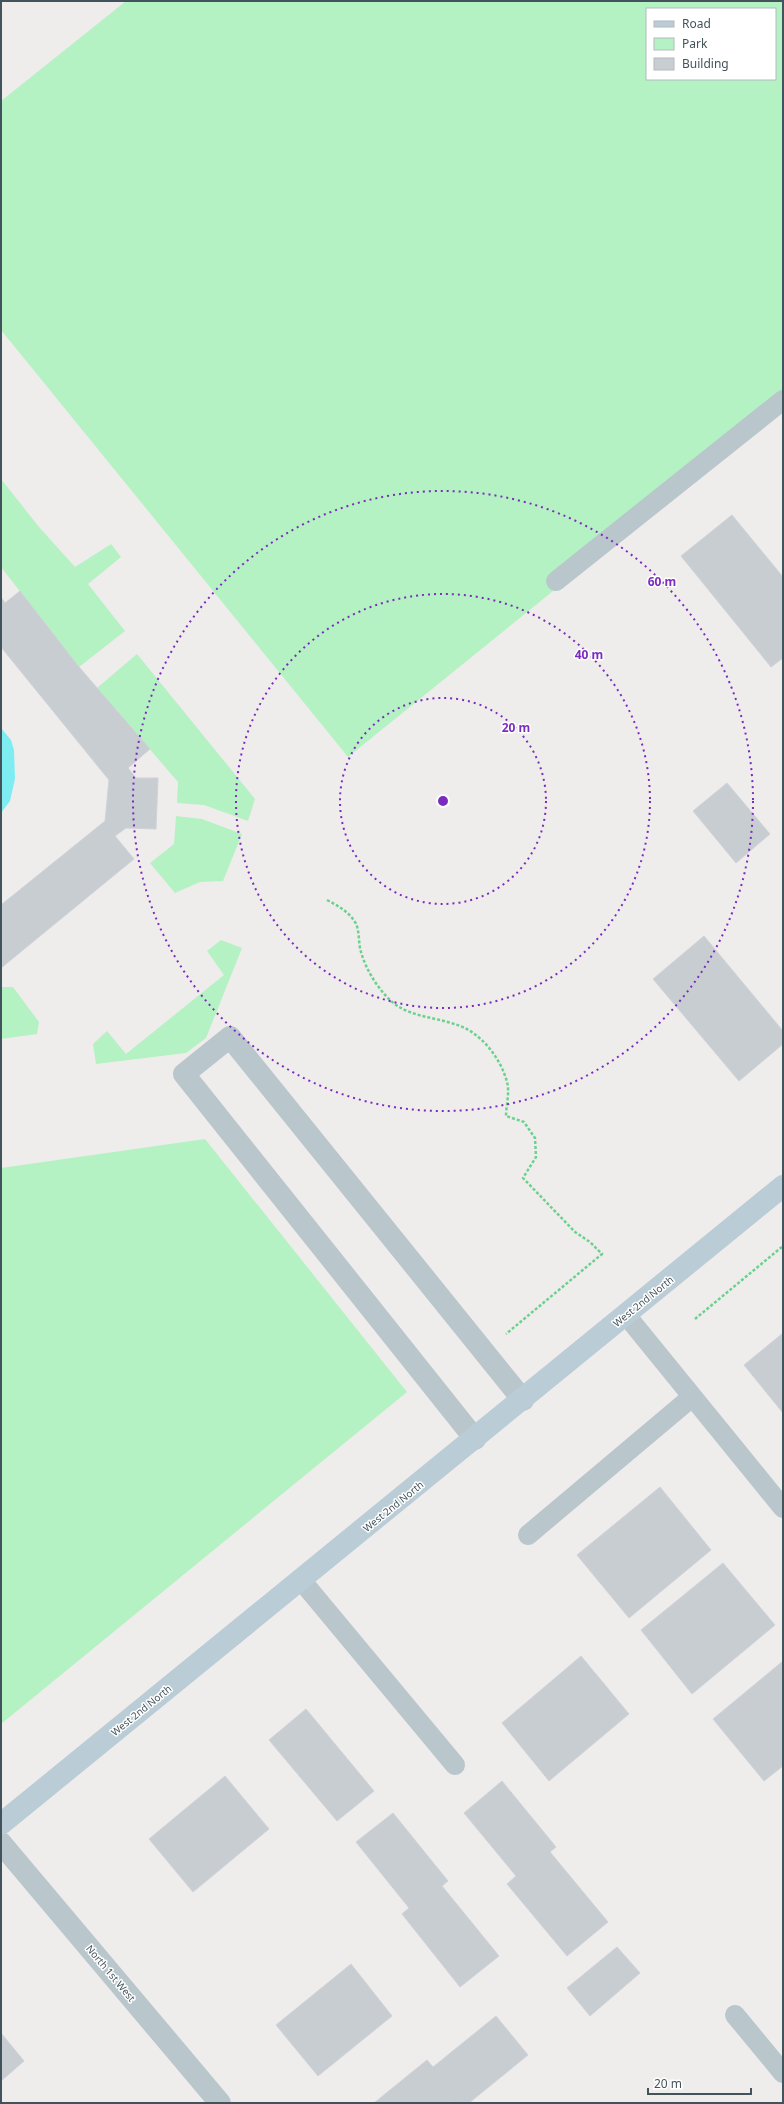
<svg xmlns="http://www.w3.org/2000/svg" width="784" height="2104" viewBox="0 0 784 2104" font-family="'Noto Sans',sans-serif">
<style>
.green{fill:#b5f2c3;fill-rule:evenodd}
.water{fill:#7eedf2}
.building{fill:#c8cdd2;stroke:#cfd3d9}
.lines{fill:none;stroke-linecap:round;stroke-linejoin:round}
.path{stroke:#6bd28e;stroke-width:2.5;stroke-dasharray:3 2;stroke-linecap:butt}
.lane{stroke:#b9c7cd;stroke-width:20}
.street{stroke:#b9c7cd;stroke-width:22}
.secondary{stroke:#baccd5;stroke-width:22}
.ring{fill:none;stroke:#7b2cbf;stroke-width:2;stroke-dasharray:2 4}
.labels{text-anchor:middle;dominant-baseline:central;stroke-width:3;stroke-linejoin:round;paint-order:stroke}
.street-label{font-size:10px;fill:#43535b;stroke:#fff}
.centre{fill:#7b2cbf;stroke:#fff;stroke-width:2}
.ring-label{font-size:12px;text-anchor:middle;font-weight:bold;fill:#7b2cbf;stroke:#fff;stroke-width:3;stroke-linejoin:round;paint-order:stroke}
</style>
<rect width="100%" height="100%" fill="#efecec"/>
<g class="green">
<path d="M 126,1 L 783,1 L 783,405 L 348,757 L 1,330 L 1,101 ZM 647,9 L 775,9 L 775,79 L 647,79 Z"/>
<polygon points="1,479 39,527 75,567 111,544 121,557 88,584 125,631 79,667 1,567"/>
<polygon points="137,654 255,799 248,821 204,805 177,803 178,782 97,688"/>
<polygon points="176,816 202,819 242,834 223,881 200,882 175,893 150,863 174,844"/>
<polygon points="221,940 242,948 206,1038 186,1053 96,1064 93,1044 107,1031 126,1054 224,975 207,951"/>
<polygon points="1,987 13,987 39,1022 37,1034 1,1039"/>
<polygon points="205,1139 407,1392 1,1724 1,1168"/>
</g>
<polygon class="water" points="1,728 11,740 14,750 15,779 10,801 1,813"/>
<g class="building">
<polygon points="732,515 783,577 783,658 771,667 681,556"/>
<polygon points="20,591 79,667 150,749 128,768 136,778 158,778 156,829 126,828 115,836 134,859 1,968 1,905 105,821 109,780 1,647 1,597 5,603"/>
<polygon points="727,783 770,834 736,863 693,811"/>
<polygon points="704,936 783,1031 783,1044 739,1081 653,979"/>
<polygon points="783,1333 783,1413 744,1365"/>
<polygon points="660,1487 711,1550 629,1618 577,1555"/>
<polygon points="723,1563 775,1625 692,1694 641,1630"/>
<polygon points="581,1656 629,1714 549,1781 502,1723"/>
<polygon points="783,1661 783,1766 764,1781 713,1719"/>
<polygon points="306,1709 374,1791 337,1821 269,1740"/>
<polygon points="225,1776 269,1829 193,1892 149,1839"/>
<polygon points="502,1781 556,1847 550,1852 608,1922 567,1956 507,1884 516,1876 464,1813"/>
<polygon points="393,1813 448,1881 442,1886 499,1956 460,1987 402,1914 409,1908 356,1842"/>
<polygon points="617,1947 640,1973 590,2016 567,1988"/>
<polygon points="351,1964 392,2016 318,2076 276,2025"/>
<polygon points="496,2016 528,2055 469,2103 452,2103 450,2101 448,2103 374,2103 427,2060 433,2067"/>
<polygon points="1,2033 24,2061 1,2081"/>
</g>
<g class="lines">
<g class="path">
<path d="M 327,900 C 338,906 348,911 355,922 C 360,930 358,943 361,952 C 366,969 375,984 387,997 C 406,1018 435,1016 460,1026 C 482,1034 501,1059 507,1082 C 510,1092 506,1106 506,1116 L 524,1122 L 535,1138 L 536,1157 L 523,1178 L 575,1232 L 590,1242 L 602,1254 L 506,1334"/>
<polyline points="695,1319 783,1246"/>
</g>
<g class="lane">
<polyline points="556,581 783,400"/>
<polyline points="626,1315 783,1508"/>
<polyline points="528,1535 692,1397"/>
<polyline points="301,1580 455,1765"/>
<polyline points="735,2015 783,2073"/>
</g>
<g class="street">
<polyline points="475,1439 184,1074 230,1037 523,1400"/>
<polyline points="1,1843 220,2103"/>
</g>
<polyline class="secondary" points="1,1824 783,1186"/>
</g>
<g class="ring">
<circle cx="443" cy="801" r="103"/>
<circle cx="443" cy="801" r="207"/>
<circle cx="443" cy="801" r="310"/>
</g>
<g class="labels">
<g class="street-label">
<text transform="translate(643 1301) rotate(-39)">West 2nd North</text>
<text transform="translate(393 1506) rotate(-39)">West 2nd North</text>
<text transform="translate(141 1710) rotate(-39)">West 2nd North</text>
<text transform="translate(111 1973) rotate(50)">North 1st West</text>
</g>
</g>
<circle cx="443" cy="801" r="6" class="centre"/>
<g class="ring-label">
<text x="662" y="586">60 m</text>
<text x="589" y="659">40 m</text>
<text x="516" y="732">20 m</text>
</g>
<rect width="784" height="2104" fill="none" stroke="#43535b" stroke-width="4"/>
<rect x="646" y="8" width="130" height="72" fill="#ffffff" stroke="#b4babd"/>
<rect x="654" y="21" width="20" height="6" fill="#baccd5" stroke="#b4babd"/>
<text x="682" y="28" font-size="12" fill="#43535b">Road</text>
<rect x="654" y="38" width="20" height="12" fill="#b5f2c3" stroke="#b4babd"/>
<text x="682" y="48" font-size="12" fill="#43535b">Park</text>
<rect x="654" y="58" width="20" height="12" fill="#c8cdd2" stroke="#b4babd"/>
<text x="682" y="68" font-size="12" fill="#43535b">Building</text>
<path d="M648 2088v6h103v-6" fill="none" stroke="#43535b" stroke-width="2"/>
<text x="654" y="2088" font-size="12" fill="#43535b" stroke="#ffffff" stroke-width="3" paint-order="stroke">20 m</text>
</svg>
